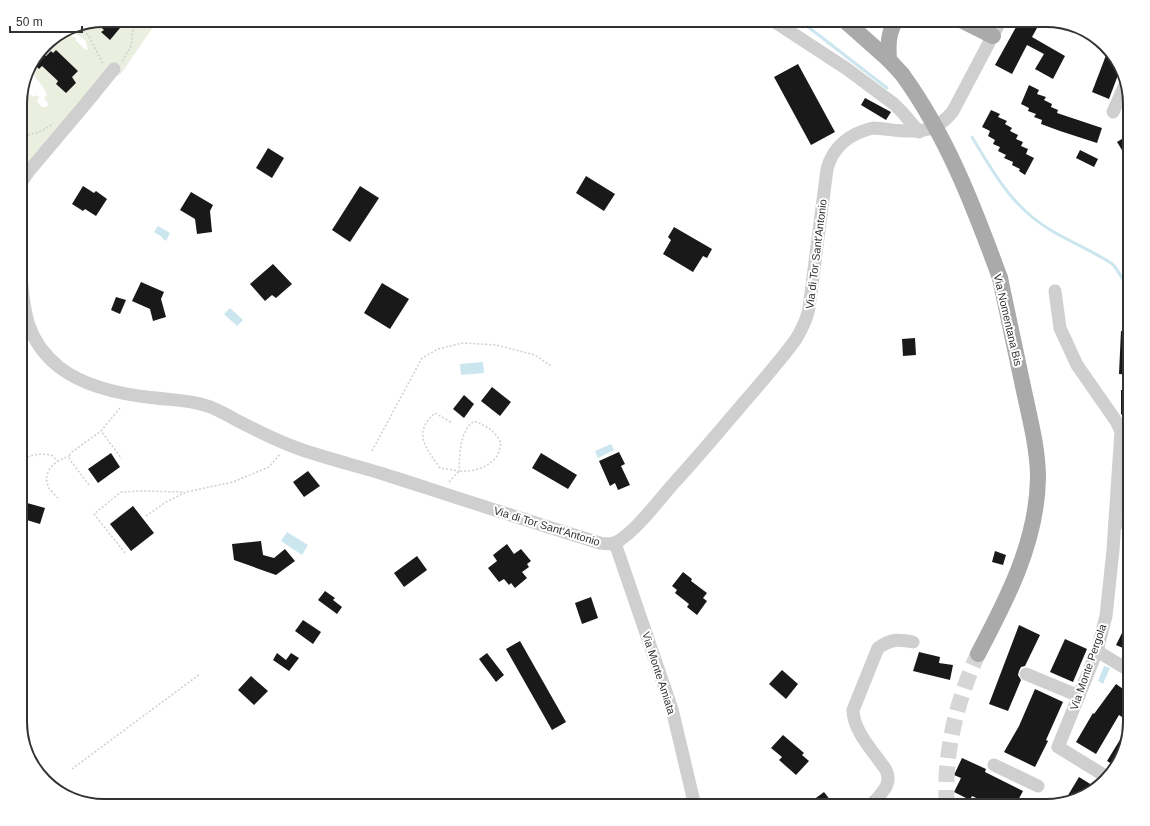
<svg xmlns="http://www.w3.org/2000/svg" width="1150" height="826" viewBox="0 0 1150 826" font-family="Helvetica,sans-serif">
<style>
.green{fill:#eaefe0}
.water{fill:#cce6ef}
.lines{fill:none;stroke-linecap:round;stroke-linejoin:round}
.stream{stroke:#cce6ef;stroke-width:3}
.building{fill:#191919}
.major-tunnel{stroke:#d6d6d6;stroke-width:16;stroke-dasharray:16 8;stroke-linecap:butt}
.path{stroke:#cfcfcf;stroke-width:1.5;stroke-dasharray:2 2;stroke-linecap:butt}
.minor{stroke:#cfcfcf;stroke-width:13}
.major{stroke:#aaa;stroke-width:16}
.major-bridge{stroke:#aaa;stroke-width:16}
.labels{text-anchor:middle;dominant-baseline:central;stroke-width:4;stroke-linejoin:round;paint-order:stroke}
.street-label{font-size:11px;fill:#323232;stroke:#fff}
.rim{fill:none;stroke:#323232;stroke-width:2}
</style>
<rect width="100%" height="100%" fill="#fff"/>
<path class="green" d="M 104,20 L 158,20 L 120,75 L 106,78 L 28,168 L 20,163 L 20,98 L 22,90 L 34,97 L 36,95 L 39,97 L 37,101 L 42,107 L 46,107 L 49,104 L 44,98 L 47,95 C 43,85 37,79 29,71 L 28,71 L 32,62 L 39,69 L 42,66 L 58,81 L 56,84 L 66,93 L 76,83 L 72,77 L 78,71 L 56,51 L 53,53 L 51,51 L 46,56 L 41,52 L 38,55 L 49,41 L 65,31 L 71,36 L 76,38 L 76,41 L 86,50 L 88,49 L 85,40 L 76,34 L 71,27 Z"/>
<g class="water">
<polygon points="158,226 170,233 166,241 162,238 162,237 154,232"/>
<polygon points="230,308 243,320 237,326 224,314"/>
<polygon points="483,362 484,373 461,375 460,364"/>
<polygon points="611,444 614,450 598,458 595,451"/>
<polygon points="287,532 308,545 302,555 281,541"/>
<polygon points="1104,666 1110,668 1103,684 1098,681"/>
</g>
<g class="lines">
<g class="stream">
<polyline points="796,20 807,26 887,88"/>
<path d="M 972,137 C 995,175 1012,207 1052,231 C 1071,242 1092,251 1111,263 C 1119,269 1121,281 1130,286"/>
</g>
</g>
<g class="building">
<polygon points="104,20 112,20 120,28 110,40 101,32 104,30 95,22"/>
<polygon points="1020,20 1023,20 1037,28 1032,37 1065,56 1053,79 1035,69 1044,54 1027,45 1012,74 995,65"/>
<polygon points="56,50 78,71 72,77 76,83 66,93 56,84 58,81 42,66 39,69 32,62 41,52 46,56 51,51 53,53"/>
<polygon points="1108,50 1121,67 1109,99 1092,92"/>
<polygon points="798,64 835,132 811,145 774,77"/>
<polygon points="1029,85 1039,90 1037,94 1046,97 1044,100 1052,104 1051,107 1058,110 1057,113 1102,128 1097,143 1060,131 1041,124 1042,120 1034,117 1036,114 1028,111 1029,108 1021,104"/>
<polygon points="865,98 891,112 886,120 861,105"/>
<polygon points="991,110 1000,114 998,117 1007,121 1005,124 1012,128 1010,131 1018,135 1016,139 1023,142 1021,146 1028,149 1026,154 1034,158 1025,175 1019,171 1020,169 1012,165 1013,162 1004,158 1006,155 998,151 1000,147 993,144 995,140 988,136 990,131 982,127"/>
<polygon points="1130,134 1130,163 1117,142"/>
<polygon points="268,148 284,158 272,178 256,168"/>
<polygon points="1080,150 1098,159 1094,167 1076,158"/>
<polygon points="586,176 615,194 604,211 576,193"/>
<polygon points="83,186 94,193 96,191 107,199 96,216 85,209 83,211 72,204"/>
<polygon points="360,186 379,198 350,242 332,230"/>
<polygon points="191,192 213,205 210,211 212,232 197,234 195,219 180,210"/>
<polygon points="674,227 712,249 707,258 703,256 693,272 663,254 671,240 668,237"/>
<polygon points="273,264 292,284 276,298 272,295 265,301 250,284"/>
<polygon points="141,282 164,292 161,299 166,317 153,321 150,309 132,301"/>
<polygon points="382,283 409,299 390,329 364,313"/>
<polygon points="116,297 126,300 120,314 111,310"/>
<polygon points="1121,331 1130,331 1130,375 1119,374"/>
<polygon points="915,338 916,355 903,356 902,339"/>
<polygon points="492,387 511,402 500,416 481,401"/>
<polygon points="1121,390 1130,390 1130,415 1122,415 1121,414"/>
<polygon points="464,395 474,404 464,418 453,409"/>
<polygon points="619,452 625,464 621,466 630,485 618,490 615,483 610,486 599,461"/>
<polygon points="111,453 120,467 98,483 88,469"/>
<polygon points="541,453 577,475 568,489 532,468"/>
<polygon points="308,471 320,486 304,497 293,482"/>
<polygon points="20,501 45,508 40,524 20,518"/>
<polygon points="133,506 154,533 131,551 110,524"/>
<polygon points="261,541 263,555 274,558 285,549 295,561 276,575 234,560 232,544"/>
<polygon points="507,544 514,554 521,549 531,561 527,564 529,567 522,572 527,578 515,588 511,583 509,585 504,579 499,582 488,568 497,561 493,555"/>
<polygon points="995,551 1006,555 1003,565 992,562"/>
<polygon points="417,556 427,570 404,587 394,573"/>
<polygon points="683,572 692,579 691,581 707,593 703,598 707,601 697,615 687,607 689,604 675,593 677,590 672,586"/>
<polygon points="325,591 335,598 333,600 342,607 337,614 318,600"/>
<polygon points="591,597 598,618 582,624 575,603"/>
<polygon points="1130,617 1130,651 1116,645"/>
<polygon points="303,620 321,632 313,644 295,631"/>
<polygon points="1019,625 1040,635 1025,666 1021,667 1019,671 1018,675 1021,680 1008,711 989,704"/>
<polygon points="1065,639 1087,649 1073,682 1050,672"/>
<polygon points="520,641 566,722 552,730 506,649"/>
<polygon points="919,652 940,657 939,663 953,665 950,680 913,671"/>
<polygon points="277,653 286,660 291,653 299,658 289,671 273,660"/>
<polygon points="487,653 504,675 496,682 479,659"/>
<polygon points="782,670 798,684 786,699 769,684"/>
<polygon points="251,676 268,691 254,705 238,690"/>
<polygon points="1116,684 1129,693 1127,696 1130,699 1130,706 1122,717 1119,715 1096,754 1076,742 1093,713 1094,714"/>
<polygon points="1035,689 1063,702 1046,740 1048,741 1035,767 1004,752 1019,726"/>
<polygon points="783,735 804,753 802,755 809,761 796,775 779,760 782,757 771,748"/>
<polygon points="1121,738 1124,740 1115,766 1107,761"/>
<polygon points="962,758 986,769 985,772 1023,791 1015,806 993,806 972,796 970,800 954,792 961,778 954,775"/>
<polygon points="1079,777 1095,787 1083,797 1072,800 1067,797"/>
<polygon points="824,792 835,806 805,806"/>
<polygon points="642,798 645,806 621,806 620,804"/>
</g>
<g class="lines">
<path class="major-tunnel" d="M 947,806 C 943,754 957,700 978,654"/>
<g class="path">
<polyline points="78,25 89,36 103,64"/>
<polyline points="122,61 131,46 134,20"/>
<polyline points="20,137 39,132 53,124"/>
<polyline points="120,408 101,431 122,459"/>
<polyline points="372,451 422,358 438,349 463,343 496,345 535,355 551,366"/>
<path d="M 20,460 C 31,455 42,452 53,456 L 57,461"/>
<path d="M 449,482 L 459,471 C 473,472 488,468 497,456 C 499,453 500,447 501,443 C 494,430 488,427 474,421 C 459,432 460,454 459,471 L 440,468 C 426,448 412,433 435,413 L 452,423"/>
<polyline points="89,485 70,460 69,456 72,452 101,431"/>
<path d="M 58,498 C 55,495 51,491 49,488 C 41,471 55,461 69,456"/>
<polyline points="146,516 166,502 186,492 233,482 269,467 280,454"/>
<polyline points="125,553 94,514 121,492 142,491 184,492"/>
<polyline points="72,769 200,674"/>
</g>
<g class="minor">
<polyline points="772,20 847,69 894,104 902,112 919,132"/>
<polyline points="1113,112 1125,85"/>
<polyline points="20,184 29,171 88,101 114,69"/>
<path d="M 20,265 C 24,306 23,338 59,367 C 86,388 124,395 156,398 C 172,400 188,400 204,405 C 216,408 227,415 238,421 C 258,431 277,441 297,448 C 330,460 364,467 396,478 C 464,500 531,522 600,543 C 607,544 613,545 620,540 C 639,527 658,501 674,483 C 699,456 722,428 746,400 C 763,380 781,360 796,339 C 802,329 807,320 809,308 L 827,169 C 833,146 851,133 873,128 C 904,130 931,140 953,111 L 1001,20"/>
<polyline points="1055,291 1060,328 1077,365 1116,421 1121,431 1113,550 1106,616 1097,651 1058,747 1107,777"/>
<polyline points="1115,521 1130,524"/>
<polyline points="615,543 672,709 695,806"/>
<polyline points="1097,651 1130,671"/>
<polyline points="1026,674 1079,696"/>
<polyline points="994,765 1038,786"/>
<path d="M 876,800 C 884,790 892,783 886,770 C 874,752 853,731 853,710 L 878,648 C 891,639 898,639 913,642"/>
<polyline points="869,806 876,800 886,806"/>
</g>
<g class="major">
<polyline points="844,20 889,60 902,74"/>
<polyline points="961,20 993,36"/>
<path d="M 889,60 C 888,45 888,33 896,20"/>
<path d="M 978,654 C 1007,599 1037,542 1038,478 C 1038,449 1030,419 1024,391 C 1016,353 1008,316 1000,278"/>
</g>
<path class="major-bridge" d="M 902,74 C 947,136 974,207 1000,278"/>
</g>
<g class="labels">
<g class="street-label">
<text transform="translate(816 254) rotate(-83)">Via di Tor Sant'Antonio</text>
<text transform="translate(1008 320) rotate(77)">Via Nomentana Bis</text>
<text transform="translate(547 526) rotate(17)">Via di Tor Sant'Antonio</text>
<text transform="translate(1088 667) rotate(-71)">Via Monte Pergola</text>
<text transform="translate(659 673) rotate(72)">Via Monte Amiata</text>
</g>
</g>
<path d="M0 0H1150V826H0ZM104 27H1046A77 77 0 0 1 1123 104V722A77 77 0 0 1 1046 799H104A77 77 0 0 1 27 722V104A77 77 0 0 1 104 27Z" fill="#fff" fill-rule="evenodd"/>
<path class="rim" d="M104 27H1046A77 77 0 0 1 1123 104V722A77 77 0 0 1 1046 799H104A77 77 0 0 1 27 722V104A77 77 0 0 1 104 27Z"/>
<path d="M10 26v6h72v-6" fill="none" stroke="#323232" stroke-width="2"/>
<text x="16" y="26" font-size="12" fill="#323232" stroke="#ffffff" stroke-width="3" paint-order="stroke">50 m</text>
</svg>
